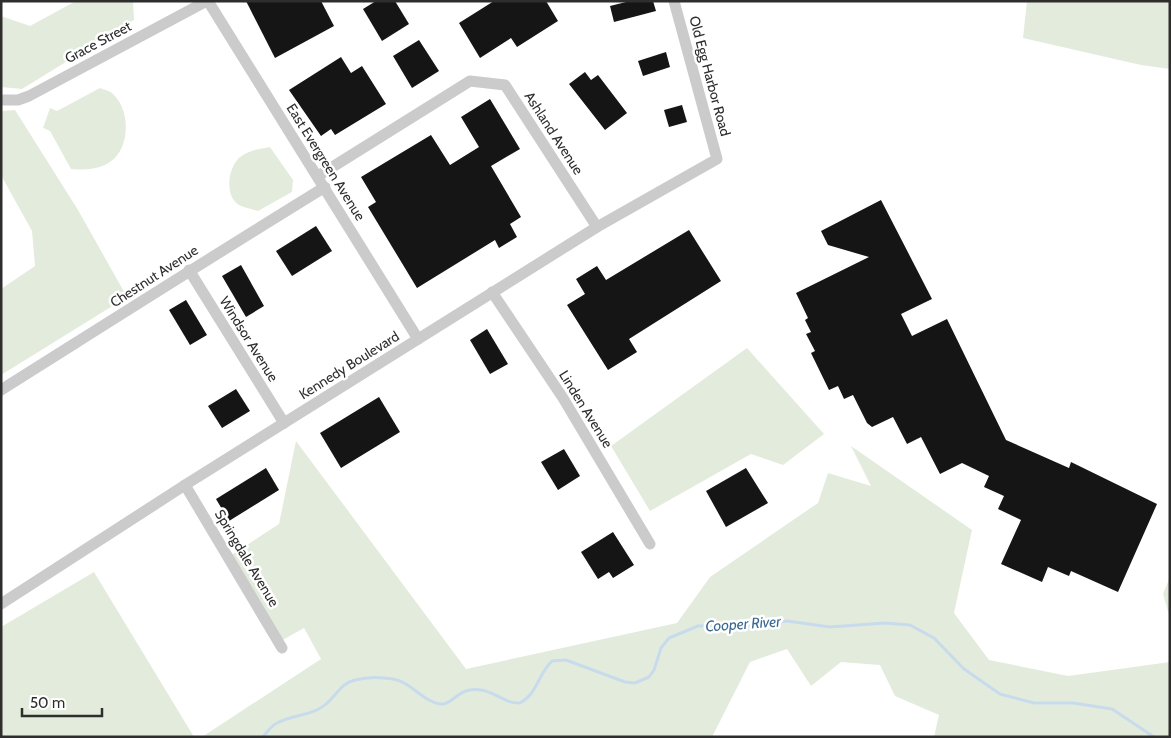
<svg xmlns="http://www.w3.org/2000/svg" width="1171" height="738" viewBox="0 0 1171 738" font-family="Cabin,sans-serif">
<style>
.green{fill:#e3ecdc}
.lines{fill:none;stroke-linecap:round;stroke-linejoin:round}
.stream{stroke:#c7dbec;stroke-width:3}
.building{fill:#151515}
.street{stroke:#cbcbcb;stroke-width:11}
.labels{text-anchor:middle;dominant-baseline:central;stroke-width:5;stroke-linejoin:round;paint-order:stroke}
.street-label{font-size:14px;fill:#2e2e2e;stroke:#fff}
.water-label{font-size:15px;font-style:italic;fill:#3a6893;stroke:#fff}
</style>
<rect width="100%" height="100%" fill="#fff"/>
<g class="green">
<polygon points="76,1 133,1 134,20 22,89 1,87 1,16 30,26"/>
<polygon points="1027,1 1170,1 1170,69 1141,65 1023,38"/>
<path d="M 100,88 C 105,90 111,91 114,95 C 132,113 130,154 105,165 C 93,170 83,170 71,169 L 50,131 L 43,128 L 50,108 L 57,111 Z"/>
<polygon points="15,110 78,210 127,297 1,375 1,289 35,266 32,231 1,175 1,111"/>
<path d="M 270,147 L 293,180 L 292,192 L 258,211 C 252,209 245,208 239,205 C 224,196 228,167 240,157 C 249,150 260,149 270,147 Z"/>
<polygon points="747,348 824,434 783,465 751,454 650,511 611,446"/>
<polygon points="296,441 466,669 677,623 710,577 818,503 828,473 871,486 851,446 972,530 954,613 989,660 1068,676 1170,662 1170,737 934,737 939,715 895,696 880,665 841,662 811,686 787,649 750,662 712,737 202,737 321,659 304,628 279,642 230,556 279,524"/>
<polygon points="94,572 194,737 1,737 1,627"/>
<polygon points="1170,577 1170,618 1163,594"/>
</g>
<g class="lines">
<path class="stream" d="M 263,737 C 267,732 271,726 277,723 C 290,715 313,716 326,704 C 336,696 341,683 355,680 C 366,677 381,677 393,679 C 411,682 422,701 440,704 C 454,705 458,686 481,690 C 496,692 505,704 520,703 C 538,693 538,674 552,661 L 566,660 L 625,682 L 635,683 L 649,677 L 654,670 L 661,648 L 669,638 L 698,626 L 756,625 L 787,621 L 830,627 L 885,623 L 910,625 L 934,638 L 964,669 L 1000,694 L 1034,703 L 1073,703 L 1112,709 L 1154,737"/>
</g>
<g class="building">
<polygon points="246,1 321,1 334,26 275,58"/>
<polygon points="376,1 395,1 409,24 382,41 363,9"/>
<polygon points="494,1 546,1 558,21 517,47 511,38 480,58 459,23"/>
<polygon points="630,1 653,1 656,11 614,22 610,6"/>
<polygon points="419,40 439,71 412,88 393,56"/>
<polygon points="666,52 670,67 643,76 638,61"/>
<polygon points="341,57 351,73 362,66 386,104 335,135 331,129 321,136 289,90"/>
<polygon points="585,72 591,80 598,75 627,113 605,130 569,84"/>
<polygon points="490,99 520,149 491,166 521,217 510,224 517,237 499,248 495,240 417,288 368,207 376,202 361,177 431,135 450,165 479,147 461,117"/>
<polygon points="682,105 687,122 669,127 664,110"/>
<polygon points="881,200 932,299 901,314 912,336 947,319 1006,440 1069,468 1071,462 1157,504 1118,592 1071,571 1069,576 1048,567 1042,582 1001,564 1021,520 998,509 1004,496 984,487 989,476 962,463 940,474 921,437 907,444 893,417 872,427 867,423 853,395 844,399 838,386 829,390 811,353 815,351 806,334 811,332 805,320 808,318 796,293 869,257 828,245 821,231"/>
<polygon points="316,226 332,251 292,276 276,251"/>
<polygon points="689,230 721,281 629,339 637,352 608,370 567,305 585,294 576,279 597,266 606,280"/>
<polygon points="241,265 264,306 246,317 222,276"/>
<polygon points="186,300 207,335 190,345 169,310"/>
<polygon points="487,329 508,364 490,374 470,340"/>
<polygon points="236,389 250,411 222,428 208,406"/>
<polygon points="379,397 400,432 341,468 320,433"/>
<polygon points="564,449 580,476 558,490 541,462"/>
<polygon points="266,468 279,490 229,521 216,499"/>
<polygon points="746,468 768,503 726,527 706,491"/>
<polygon points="613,532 634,565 613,578 609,572 598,579 581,552"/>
</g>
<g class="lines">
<g class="street">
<polyline points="208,1 418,339"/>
<polyline points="1,100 18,100 29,96 207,1"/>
<polyline points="318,176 470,81 505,85 597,227"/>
<polyline points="189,270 284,423"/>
<polyline points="492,292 563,398 650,544"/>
<path d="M 1,390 C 109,322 216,254 325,187"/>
<polyline points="185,485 282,648"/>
<polyline points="1,604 185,485 597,227 717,159 674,1"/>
</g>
</g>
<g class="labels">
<g class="street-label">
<text transform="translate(98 42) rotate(-28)">Grace Street</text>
<text transform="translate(710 76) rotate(75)">Old Egg Harbor Road</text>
<text transform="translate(554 133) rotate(57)">Ashland Avenue</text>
<text transform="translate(326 162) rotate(58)">East Evergreen Avenue</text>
<text transform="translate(154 276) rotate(-33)">Chestnut Avenue</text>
<text transform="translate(249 339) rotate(58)">Windsor Avenue</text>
<text transform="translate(349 365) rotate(-32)">Kennedy Boulevard</text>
<text transform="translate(586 409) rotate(58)">Linden Avenue</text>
<text transform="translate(247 558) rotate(59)">Springdale Avenue</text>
</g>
<g class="water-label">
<text transform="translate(743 624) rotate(-4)">Cooper River</text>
</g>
</g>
<rect width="1171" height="738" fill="none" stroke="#2e2e2e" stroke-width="5"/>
<path d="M22 708v8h80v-8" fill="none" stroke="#2e2e2e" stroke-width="2.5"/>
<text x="30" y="708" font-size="15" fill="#2e2e2e" stroke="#ffffff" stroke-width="4" paint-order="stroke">50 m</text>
</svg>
